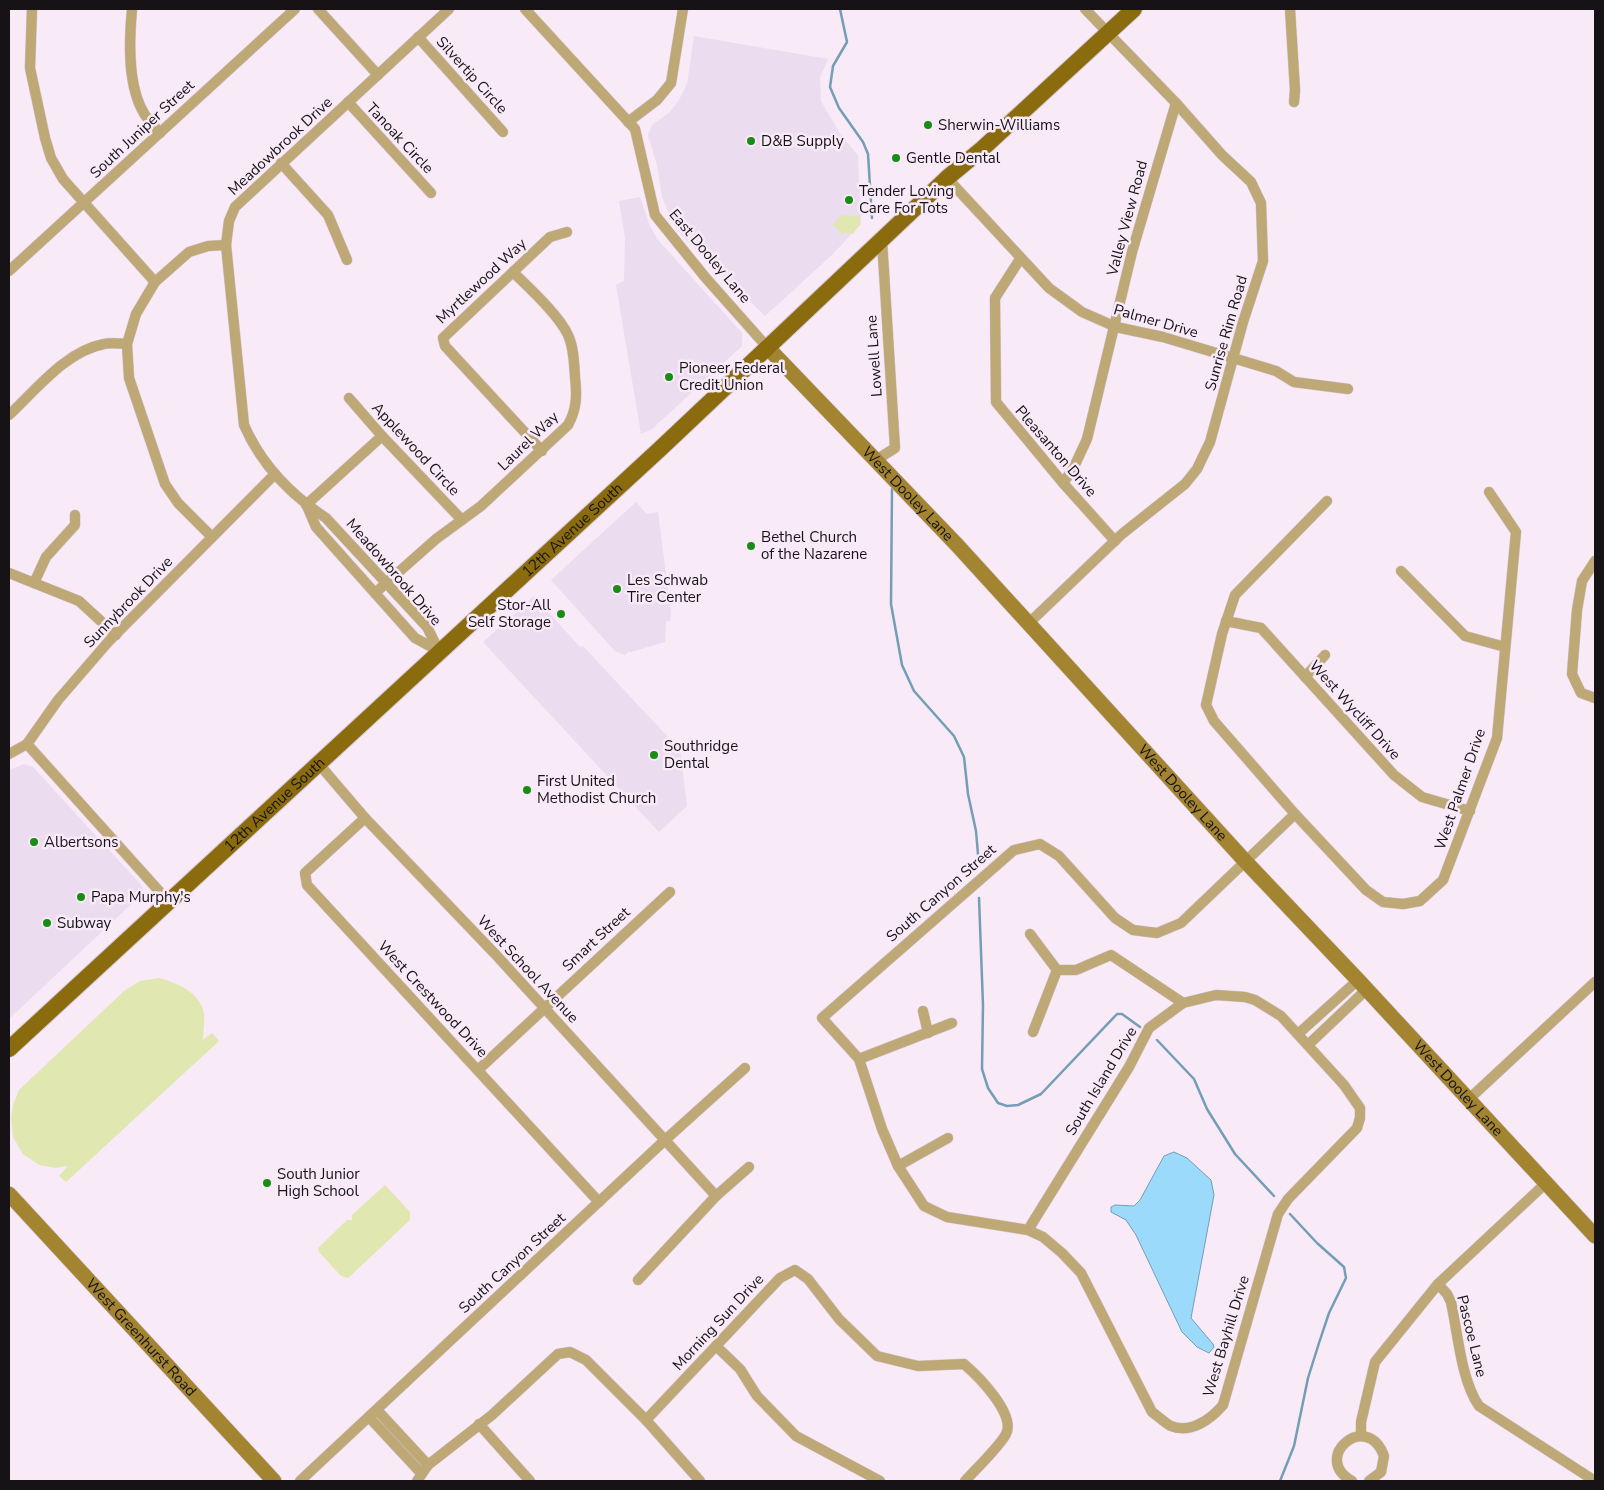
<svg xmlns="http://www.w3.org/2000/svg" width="1604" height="1490" viewBox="0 0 1604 1490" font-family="'Nunito Sans',sans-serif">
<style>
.commercial{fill:#ebdcef}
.green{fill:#e0e7b1}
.water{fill:#9bdafa;stroke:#739eb6}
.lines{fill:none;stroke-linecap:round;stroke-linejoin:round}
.stream{stroke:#739eb6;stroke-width:2.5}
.street-casing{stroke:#d5c7d4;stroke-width:11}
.secondary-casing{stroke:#d5c7d4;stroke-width:16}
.primary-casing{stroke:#d5c7d4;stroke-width:18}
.street{stroke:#bda876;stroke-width:10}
.secondary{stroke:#a38430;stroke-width:15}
.primary{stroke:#8a6c0e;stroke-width:16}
.poi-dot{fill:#188c14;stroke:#f9eaf8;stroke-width:2}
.labels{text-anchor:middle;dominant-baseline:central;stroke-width:5;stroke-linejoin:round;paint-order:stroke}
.street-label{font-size:15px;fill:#161216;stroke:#f9eaf8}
.poi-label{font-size:15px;fill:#161216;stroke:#f9eaf8;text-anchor:start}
</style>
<rect width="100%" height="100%" fill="#f9eaf8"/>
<g class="commercial">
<polygon points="694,36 828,59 820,78 821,101 842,137 858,155 861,224 832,255 765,316 685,239 674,225 662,197 657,165 648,135 652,125 670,112 679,100 687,84"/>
<polygon points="640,197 650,226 658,240 742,333 742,346 652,429 641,434 616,285 624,281 625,238 619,201"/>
<polygon points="636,502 647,514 658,512 671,613 670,621 666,621 665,642 631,652 629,651 625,655 615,651 551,580"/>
<polygon points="534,596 580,647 583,646 680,750 687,806 659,832 483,642"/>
<polygon points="24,764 33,767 141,885 144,892 9,1019 9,770"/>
</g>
<g class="green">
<polygon points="841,215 860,216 860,224 853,234 841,233 833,225"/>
<path d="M 159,978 C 177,983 200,992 204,1013 C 205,1021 203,1031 203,1040 L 212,1033 L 219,1041 L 66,1182 L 59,1176 L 68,1166 L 55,1168 L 39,1165 L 23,1154 L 13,1137 L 11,1118 L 13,1105 L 19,1090 L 124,991 L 140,981 Z"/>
<polygon points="385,1185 410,1212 410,1220 348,1278 341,1276 319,1252 318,1248 347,1220 352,1220 352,1215"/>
</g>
<polygon class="water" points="1174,1152 1187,1158 1211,1180 1214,1195 1191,1318 1213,1344 1214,1347 1209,1353 1197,1347 1182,1332 1136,1235 1126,1220 1111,1212 1111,1207 1115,1205 1134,1206 1140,1200 1164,1156"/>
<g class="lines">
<g class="stream">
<polyline points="840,9 847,42 833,66 830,87 839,108 863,142 868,154 872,218"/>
<polyline points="892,489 891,604 902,665 914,691 954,736 964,757 968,794 976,831 979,866"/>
<polyline points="979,898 983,1005 982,1069 988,1088 998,1103 1007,1106 1018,1105 1041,1094 1117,1014 1122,1014 1140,1027"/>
<polyline points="1157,1040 1194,1079 1207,1109 1235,1154 1274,1196"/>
<polyline points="1280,1481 1294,1446 1308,1378 1319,1343 1329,1313 1346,1278 1344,1267 1317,1243 1290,1214"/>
</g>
<g class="street-casing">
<g id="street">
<polyline points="32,9 30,68 45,138 51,158 63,179 155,282"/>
<path d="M 132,9 C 129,41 127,87 145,115 C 149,121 155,127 160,133"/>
<polyline points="318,9 378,75"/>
<polyline points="525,9 635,129 655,215 705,277 768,348"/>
<polyline points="1290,9 1295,90 1294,102"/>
<polyline points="418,37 503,132"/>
<polyline points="348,102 431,193"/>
<polyline points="628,122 657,100 671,83 683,9"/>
<polyline points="281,163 328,215 347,260"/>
<polyline points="947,178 1049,288 1082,312 1116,327 1163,337 1276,371 1294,382 1348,389"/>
<polyline points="1020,259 995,298 996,402 1063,483 1115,541"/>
<polyline points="9,271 295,9"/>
<polyline points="349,398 382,436 462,520"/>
<path d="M 9,415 C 36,390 66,351 104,344 C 111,342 120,344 127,344"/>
<polyline points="542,451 445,346 443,338 550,237 567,232"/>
<polyline points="876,460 895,448 882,240"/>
<polyline points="1063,483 1073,469 1087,439 1132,252 1176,103"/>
<polyline points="306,505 382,436"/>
<polyline points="307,506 316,527 415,638 439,651"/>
<polyline points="212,537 178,503 165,484 129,378 127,344 136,314 155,282 189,252 208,246 226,245"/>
<polyline points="1595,561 1582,581 1577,610 1572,674 1581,693 1595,698"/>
<polyline points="1401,571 1465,636 1505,647"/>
<polyline points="9,573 79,601 116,635"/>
<polyline points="34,583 46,557 75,525 75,515"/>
<path d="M 375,593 L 436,539 L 481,506 L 568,425 C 577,409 577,395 575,377 C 574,363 574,348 568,335 C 559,315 529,288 513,272"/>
<polyline points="1226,621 1261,628 1394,775 1422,797 1470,811"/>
<polyline points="1029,623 1122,534 1185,484 1197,469 1210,442 1243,322 1263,261 1261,203 1251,182 1222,155 1176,103 1085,9"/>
<path d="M 439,651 L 427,627 L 326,518 C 291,495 261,464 244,425 L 226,245 L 229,221 L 235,207 L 449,9"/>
<polyline points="1305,677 1325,655"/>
<polyline points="27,744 168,901"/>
<polyline points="9,754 27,744 58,700 109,641 275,474"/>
<polyline points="318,763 365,818 497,956 716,1196"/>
<polyline points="1295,814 1366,890 1383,902 1403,904 1420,901 1443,880 1497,738 1516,532 1489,492"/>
<polyline points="365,818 305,873 307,885 599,1202"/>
<polyline points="1030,934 1057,970 1076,970 1111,955 1183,1003"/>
<polyline points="923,1011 928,1033"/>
<polyline points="1033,1032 1057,970"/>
<polyline points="1298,1034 1358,980"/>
<polyline points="1309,1044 1367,989"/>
<polyline points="859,1059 952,1023"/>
<polyline points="478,1070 670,892"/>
<polyline points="1469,1099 1595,982"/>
<polyline points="898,1166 948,1138"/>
<path d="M 1546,1183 L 1438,1284 L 1447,1294 L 1451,1302 C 1458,1334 1461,1380 1479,1406 L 1595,1481"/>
<path d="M 1028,1230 L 1129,1067 L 1149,1028 L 1183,1003 L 1216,995 L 1245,997 L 1255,1000 L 1281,1016 L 1344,1085 L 1360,1108 L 1360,1118 L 1357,1128 L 1288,1199 L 1278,1214 L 1223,1405 C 1211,1419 1191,1434 1171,1426 C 1165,1423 1158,1416 1152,1412 L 1081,1273 L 1062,1253 L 1043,1237 L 1028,1230 L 947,1217 L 924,1206 L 898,1166 L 882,1129 L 859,1059 L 822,1018 L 1014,850 L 1040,844 L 1059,856 L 1115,918 L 1133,930 L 1157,933 L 1181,923 L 1295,814 L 1214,721 L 1206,705 L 1222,634 L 1235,595 L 1327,501"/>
<polyline points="638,1280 716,1196 749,1167"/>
<polyline points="716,1346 740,1369 757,1396 796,1436 880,1481"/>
<polyline points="377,1410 428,1465"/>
<polyline points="369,1417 421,1473"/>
<polyline points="646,1420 700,1481"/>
<polyline points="479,1424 530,1481"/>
<polyline points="1361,1436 1361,1422 1375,1362 1438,1284"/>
<polyline points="300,1481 664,1141 745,1068"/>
<path d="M 417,1481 L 428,1465 L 492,1415 L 558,1354 L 570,1352 L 586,1360 L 646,1420 L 780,1278 L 795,1270 L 808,1279 L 839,1319 L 877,1356 L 918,1366 L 964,1364 C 978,1376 1016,1414 1006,1434 C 1000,1446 975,1470 965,1481"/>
<path d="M 1352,1481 C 1310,1458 1367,1409 1384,1456 L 1381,1472 L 1369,1481"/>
</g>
</g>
<g class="secondary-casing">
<g id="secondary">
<path id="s1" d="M 768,348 L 957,545 L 1245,861 L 1358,980 L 1595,1236"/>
<path id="s2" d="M 9,1194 L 274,1481"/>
</g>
</g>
<g class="primary-casing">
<g id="primary">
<path id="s3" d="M 9,1049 L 661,448 L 947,178 L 982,149 L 1134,9"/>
</g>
</g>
<use href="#street" class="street"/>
<use href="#secondary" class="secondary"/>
<use href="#primary" class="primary"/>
</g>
<g class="poi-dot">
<circle cx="928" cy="125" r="5"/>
<circle cx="751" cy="141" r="5"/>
<circle cx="896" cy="158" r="5"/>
<circle cx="849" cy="200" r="5"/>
<circle cx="669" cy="377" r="5"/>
<circle cx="751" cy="546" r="5"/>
<circle cx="617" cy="589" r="5"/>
<circle cx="561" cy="614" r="5"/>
<circle cx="654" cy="755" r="5"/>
<circle cx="527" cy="790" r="5"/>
<circle cx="34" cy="842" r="5"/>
<circle cx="81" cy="897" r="5"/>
<circle cx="47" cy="923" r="5"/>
<circle cx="267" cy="1183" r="5"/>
</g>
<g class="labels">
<g class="street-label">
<text transform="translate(472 75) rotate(48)">Silvertip Circle</text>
<text transform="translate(142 129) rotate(-43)">South Juniper Street</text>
<text transform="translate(400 138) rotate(47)">Tanoak Circle</text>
<text transform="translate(280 146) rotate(-43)">Meadowbrook Drive</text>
<text transform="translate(1127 218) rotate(-75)">Valley View Road</text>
<text transform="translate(710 256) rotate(50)">East Dooley Lane</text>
<text transform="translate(481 281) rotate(-43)">Myrtlewood Way</text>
<text transform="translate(1156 321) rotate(16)">Palmer Drive</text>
<text transform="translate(1226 333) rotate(-74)">Sunrise Rim Road</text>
<text transform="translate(874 356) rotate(-94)">Lowell Lane</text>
<text transform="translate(528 441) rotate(-44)">Laurel Way</text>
<text transform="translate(416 449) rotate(47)">Applewood Circle</text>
<text transform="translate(1056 451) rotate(49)">Pleasanton Drive</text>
<text stroke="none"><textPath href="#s1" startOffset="202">West Dooley Lane</textPath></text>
<text stroke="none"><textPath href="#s3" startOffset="766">12th Avenue South</textPath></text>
<text transform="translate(394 572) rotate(49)">Meadowbrook Drive</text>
<text transform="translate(128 602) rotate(-46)">Sunnybrook Drive</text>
<text transform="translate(1355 710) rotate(48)">West Wycliff Drive</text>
<text transform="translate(1460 789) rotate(-71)">West Palmer Drive</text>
<text stroke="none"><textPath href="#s1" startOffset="608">West Dooley Lane</textPath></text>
<text stroke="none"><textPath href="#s3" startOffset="361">12th Avenue South</textPath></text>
<text transform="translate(941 893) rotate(-41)">South Canyon Street</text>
<text transform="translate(596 939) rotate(-43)">Smart Street</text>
<text transform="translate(528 969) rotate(47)">West School Avenue</text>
<text transform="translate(433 999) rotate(47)">West Crestwood Drive</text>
<text transform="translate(1101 1081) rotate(-59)">South Island Drive</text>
<text stroke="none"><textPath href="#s1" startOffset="1012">West Dooley Lane</textPath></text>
<text transform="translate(512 1263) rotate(-43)">South Canyon Street</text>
<text transform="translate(718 1322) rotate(-47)">Morning Sun Drive</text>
<text transform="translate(1226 1336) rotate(-73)">West Bayhill Drive</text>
<text transform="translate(1472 1336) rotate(76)">Pascoe Lane</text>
<text stroke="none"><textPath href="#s2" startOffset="195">West Greenhurst Road</textPath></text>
</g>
<g class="poi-label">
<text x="938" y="125">Sherwin-Williams</text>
<text x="761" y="141">D&amp;B Supply</text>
<text x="906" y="158">Gentle Dental</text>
<text x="859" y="191">Tender Loving<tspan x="859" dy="17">Care For Tots</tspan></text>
<text x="679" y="368">Pioneer Federal<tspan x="679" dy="17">Credit Union</tspan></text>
<text x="761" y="537">Bethel Church<tspan x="761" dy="17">of the Nazarene</tspan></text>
<text x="627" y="580">Les Schwab<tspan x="627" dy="17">Tire Center</tspan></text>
<text x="551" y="605" text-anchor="end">Stor-All<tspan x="551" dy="17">Self Storage</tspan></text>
<text x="664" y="746">Southridge<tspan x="664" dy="17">Dental</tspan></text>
<text x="537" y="781">First United<tspan x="537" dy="17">Methodist Church</tspan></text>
<text x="44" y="842">Albertsons</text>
<text x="91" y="897">Papa Murphy's</text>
<text x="57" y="923">Subway</text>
<text x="277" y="1174">South Junior<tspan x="277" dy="17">High School</tspan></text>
</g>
</g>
<rect width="1604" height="1490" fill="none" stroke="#161216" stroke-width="20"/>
</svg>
